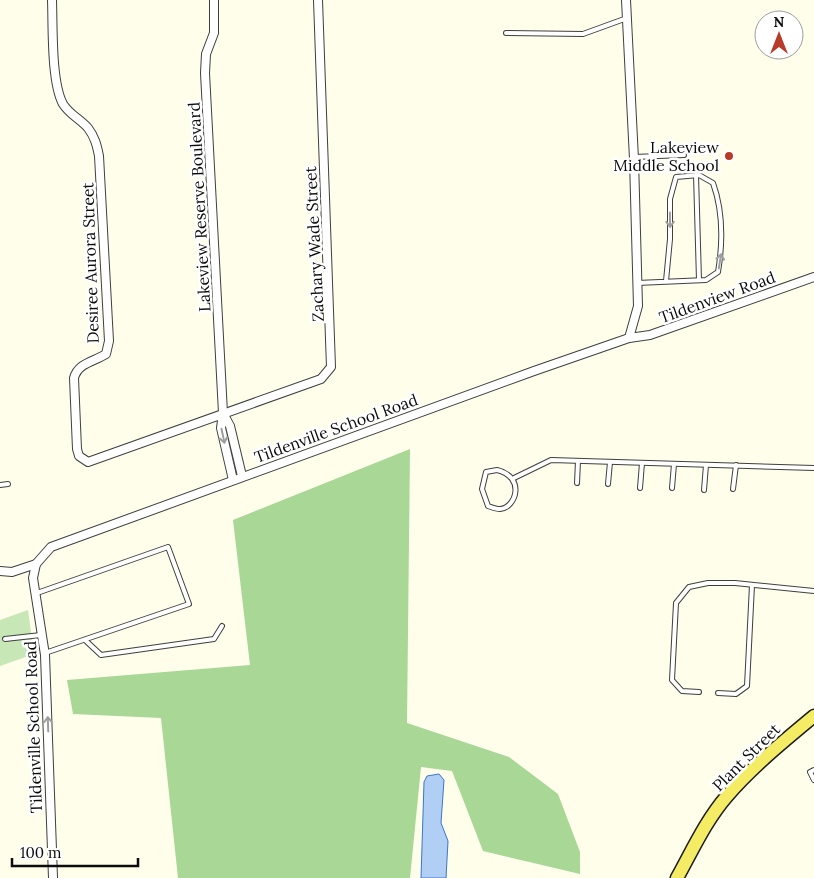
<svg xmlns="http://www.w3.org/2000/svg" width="814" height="878" viewBox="0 0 814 878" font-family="Lora,serif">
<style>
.green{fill:#c7e7b6}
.forest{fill:#a8d796}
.water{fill:#b1cff4;stroke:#3a76c9}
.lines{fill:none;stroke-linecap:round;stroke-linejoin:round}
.service-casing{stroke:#3f3f3f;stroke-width:6}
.minor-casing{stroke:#3f3f3f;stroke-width:10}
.primary-casing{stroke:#1d1d1d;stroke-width:15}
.service{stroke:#fff;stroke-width:4}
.minor{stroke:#fff;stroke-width:8}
.primary{stroke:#f5ec65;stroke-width:12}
.oneway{stroke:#9e9e9e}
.poi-dot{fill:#b73b28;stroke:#fff;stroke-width:2}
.labels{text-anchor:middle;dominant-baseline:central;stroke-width:5;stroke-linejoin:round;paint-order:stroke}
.poi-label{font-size:16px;fill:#0c0c0c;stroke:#fff;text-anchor:end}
.street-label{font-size:16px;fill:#0c0c0c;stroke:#fff}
</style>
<rect width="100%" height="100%" fill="#fefeeb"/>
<polygon class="green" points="28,610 34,654 0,666 0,620"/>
<polygon class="forest" points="410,449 407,723 509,757 558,794 580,852 580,874 483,851 452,771 421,767 410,878 178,878 161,718 73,714 67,680 250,665 233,520"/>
<polygon class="water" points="439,774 444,780 441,823 448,841 446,878 421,878 424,782 427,776"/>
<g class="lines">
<g class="service-casing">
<g id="service">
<polyline points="506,33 583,34 627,18"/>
<polyline points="634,157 684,155"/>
<polyline points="696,175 699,280"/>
<path d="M 637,283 L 706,280 L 718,272 C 723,242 723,211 713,183 L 699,175 L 676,177 L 670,199 L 670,239 L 666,281"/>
<path d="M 497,470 C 526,477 516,508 500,509 C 496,509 491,507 488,506 L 482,489 L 486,472 Z"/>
<polyline points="514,478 551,460 814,468"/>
<polyline points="577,483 578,461"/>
<polyline points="608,484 610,462"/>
<polyline points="0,485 8,484"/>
<polyline points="640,488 642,463"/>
<polyline points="672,488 674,464"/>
<polyline points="733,489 736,465"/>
<polyline points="704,490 706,465"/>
<polyline points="37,593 168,547 189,604 45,653"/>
<polyline points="5,639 41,635"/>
<polyline points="85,640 101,655 214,639 222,626"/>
<polyline points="699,692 682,691 672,680 676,603 689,587 708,583 735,583 814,591"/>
<polyline points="718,693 736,694 747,686 752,585"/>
<polyline points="814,770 810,772 814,780"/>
</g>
</g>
<g class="minor-casing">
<g id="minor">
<path d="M 52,0 C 53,26 51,82 63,104 C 69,114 80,119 88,128 C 95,137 97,146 99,156 L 109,341 L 106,354 C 93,362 78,363 74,378 L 77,449 L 79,456 L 88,462 L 321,379 L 331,367 L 318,0"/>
<polyline points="214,0 214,33 206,54 205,73 223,413 221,428 233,480"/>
<polyline points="626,0 634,159 638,306 629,338"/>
<polyline points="223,413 230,426 242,476"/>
<polyline points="0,571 12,572 36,564"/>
<polyline points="53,878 45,655 33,578 36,564 51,547 534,371 629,338 650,335 814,277"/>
</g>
</g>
<g class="primary-casing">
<path id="primary" d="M 677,878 C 692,851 706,820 727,796 C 753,766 784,741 814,716"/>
</g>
<use href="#service" class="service"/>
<use href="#minor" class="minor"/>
<use href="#primary" class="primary"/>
</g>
<defs><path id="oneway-shaft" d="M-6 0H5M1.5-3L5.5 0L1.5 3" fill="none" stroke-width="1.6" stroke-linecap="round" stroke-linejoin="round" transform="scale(1.25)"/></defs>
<g class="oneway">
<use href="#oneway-shaft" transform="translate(670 220) rotate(89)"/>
<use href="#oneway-shaft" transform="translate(720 261) rotate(-81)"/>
<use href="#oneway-shaft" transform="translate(223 436) rotate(78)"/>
<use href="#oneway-shaft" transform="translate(48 724) rotate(-92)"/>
</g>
<circle class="poi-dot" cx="729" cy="156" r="5"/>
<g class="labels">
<g class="poi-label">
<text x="719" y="147">Lakeview<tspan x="719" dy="18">Middle School</tspan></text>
</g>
<g class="street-label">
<text transform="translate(199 207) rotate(-93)">Lakeview Reserve Boulevard</text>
<text transform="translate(314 244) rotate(-93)">Zachary Wade Street</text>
<text transform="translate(90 263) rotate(-92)">Desiree Aurora Street</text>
<text transform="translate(717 297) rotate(-20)">Tildenview Road</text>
<text transform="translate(336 428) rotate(-20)">Tildenville School Road</text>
<text transform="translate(33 727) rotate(-92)">Tildenville School Road</text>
<text transform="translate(746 757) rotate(-45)">Plant Street</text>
</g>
</g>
<g transform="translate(779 35)"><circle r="24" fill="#ffffff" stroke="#9e9e9e"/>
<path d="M0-4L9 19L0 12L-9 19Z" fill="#b73b28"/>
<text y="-8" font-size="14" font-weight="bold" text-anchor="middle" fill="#0c0c0c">N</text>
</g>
<path d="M12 858v8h126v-8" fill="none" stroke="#0c0c0c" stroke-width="2.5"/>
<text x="20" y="858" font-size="15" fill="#0c0c0c" stroke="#ffffff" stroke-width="4" paint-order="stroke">100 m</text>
</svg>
